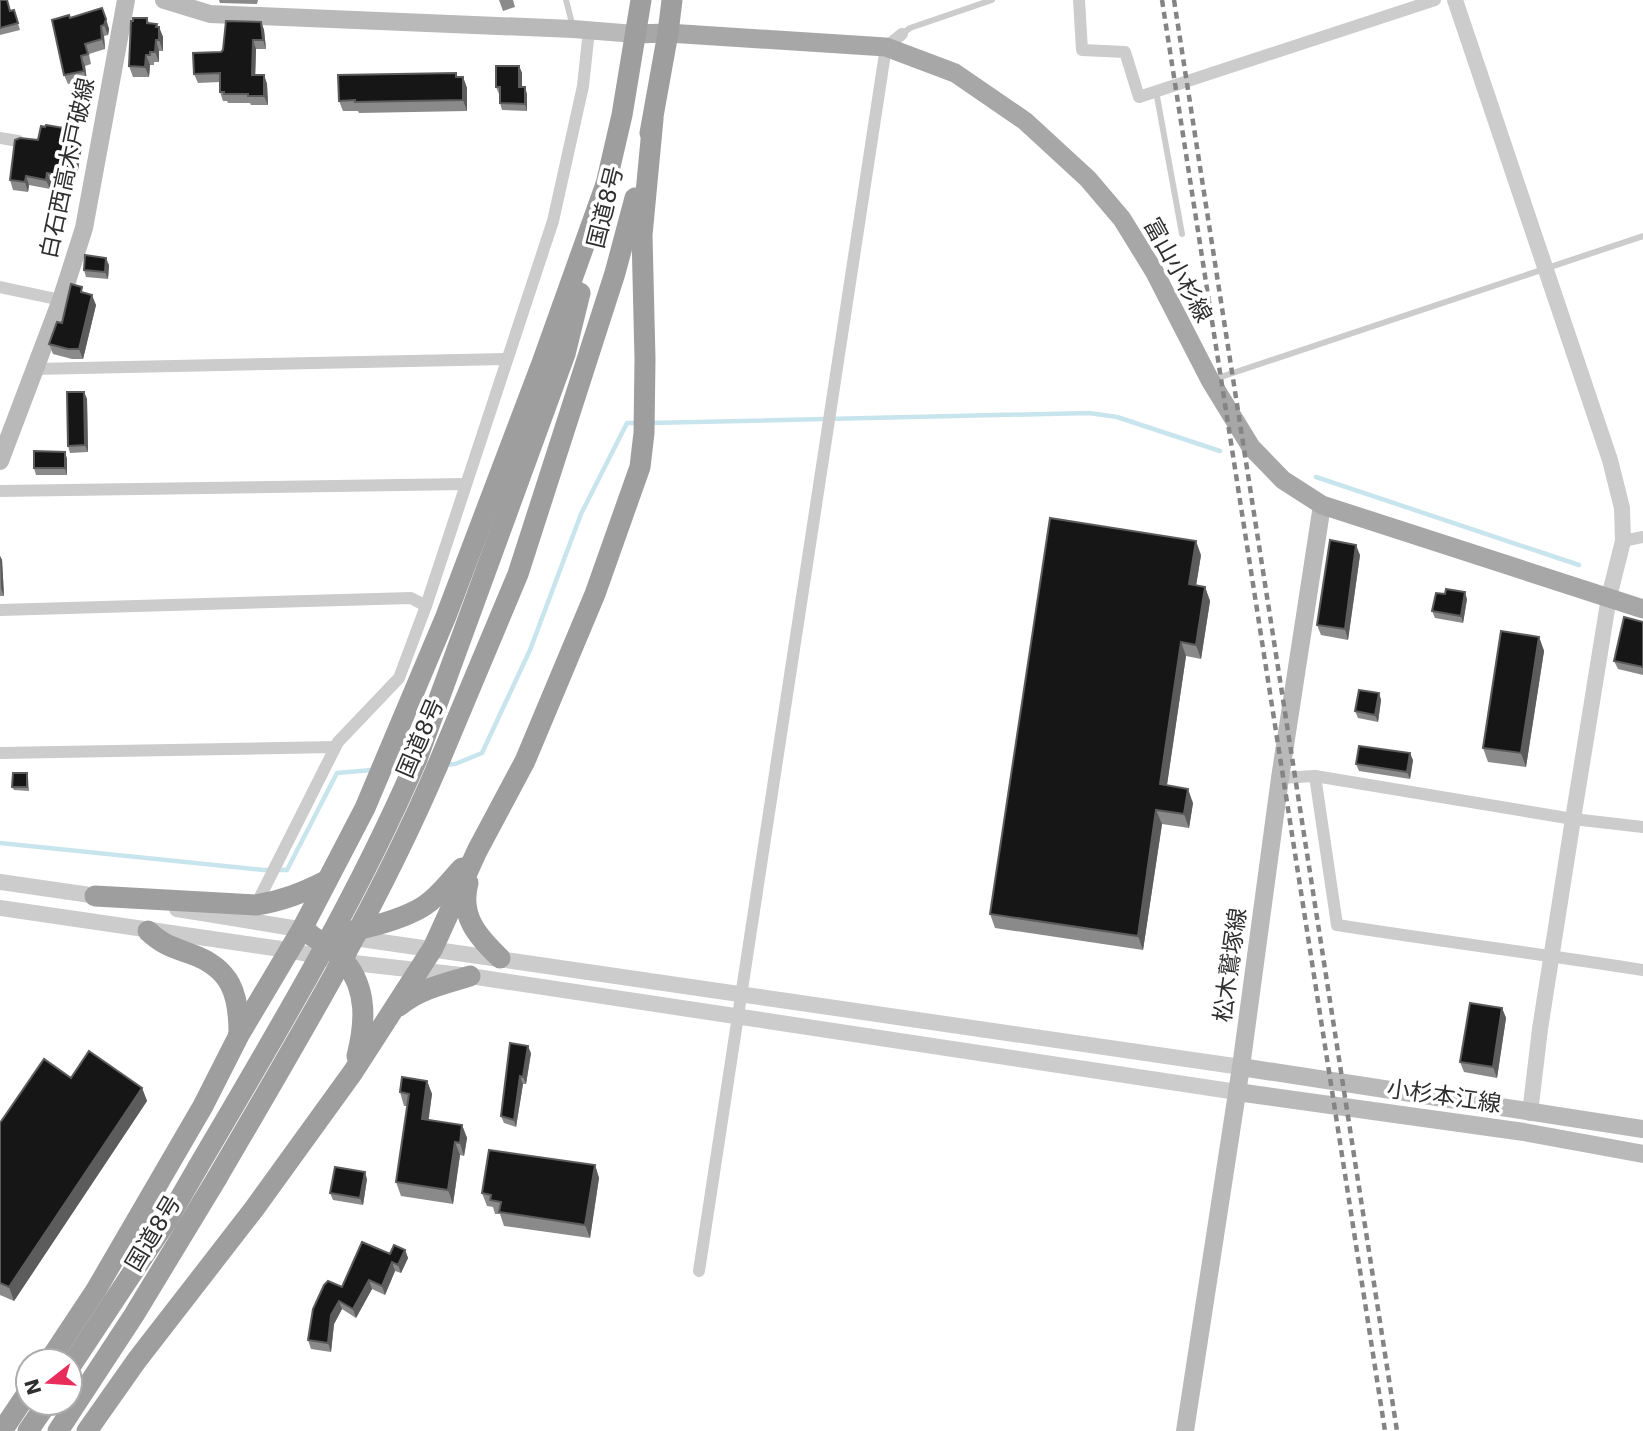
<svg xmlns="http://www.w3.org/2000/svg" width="1643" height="1431" viewBox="0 0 1643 1431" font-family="'DejaVu Sans','Noto Sans JP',sans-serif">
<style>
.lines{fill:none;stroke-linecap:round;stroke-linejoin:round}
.stream{stroke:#c8e4ed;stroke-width:4.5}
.service{stroke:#ccc;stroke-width:6}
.minor{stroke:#ccc;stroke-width:12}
.tertiary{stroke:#ccc;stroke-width:16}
.secondary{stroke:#b9b9b9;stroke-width:18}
.primary{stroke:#a7a7a7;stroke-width:19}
.trunk{stroke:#9e9e9e;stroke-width:21}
.rail{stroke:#848484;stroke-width:4.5;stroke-dasharray:7 5;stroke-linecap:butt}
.trunk-bridge{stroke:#9e9e9e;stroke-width:21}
.wall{fill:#8a8a8a}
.shaded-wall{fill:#5c5c5c}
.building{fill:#161616;stroke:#5c5c5c;stroke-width:2}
.labels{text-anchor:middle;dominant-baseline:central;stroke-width:7;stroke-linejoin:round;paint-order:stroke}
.street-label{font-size:23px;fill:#2f2f2f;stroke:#fff}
</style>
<rect width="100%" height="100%" fill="#fff"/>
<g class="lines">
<g class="stream">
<polyline points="650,423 1089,413 1117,417 1220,451"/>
<polyline points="1316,477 1579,565"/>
<polyline points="444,765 455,764 482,753 530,650 581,514 627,423 637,423"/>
<polyline points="388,769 407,768"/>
<polyline points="0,843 263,870 287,870 337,773 372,770"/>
</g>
<g class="service">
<polyline points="566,0 573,27"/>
<polyline points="902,34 910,28 992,0"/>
<polyline points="1156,91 1182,234"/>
<polyline points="1212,380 1643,236"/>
</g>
<g class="minor">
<polyline points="1079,0 1082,50 1125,52 1139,97 1435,0"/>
<polyline points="0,138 18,141"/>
<polyline points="0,287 61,300"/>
<polyline points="34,369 506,359"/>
<polyline points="0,491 465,484"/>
<polyline points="1623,541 1643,537"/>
<polyline points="0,610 411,598 426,606"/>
<polyline points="0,753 335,747"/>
<path d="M 1315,776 L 1337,925 C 1439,941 1541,954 1643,970"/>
<polyline points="1280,778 1315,776 1573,819 1643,827"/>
<polyline points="256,905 338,742 399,678 426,606 553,221 583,86 589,30"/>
<polyline points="699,1271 886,47 902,34"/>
</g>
<g class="tertiary">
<polyline points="1455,0 1610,460 1622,508 1623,541 1609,597 1573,819 1540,1029 1530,1113"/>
<polyline points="0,882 104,897"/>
<polyline points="0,908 288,950 345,962 470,976 1237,1092"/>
<polyline points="177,909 311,931"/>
<polyline points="347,937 1241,1067"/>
</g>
<g class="secondary">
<polyline points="164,0 210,14 573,29 635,34"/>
<polyline points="0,461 61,300 84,228 126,0"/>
<polyline points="1241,1067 1643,1129"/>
<polyline points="1237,1092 1524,1132 1643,1154"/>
<polyline points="1185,1431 1241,1067 1280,778 1322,505"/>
</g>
<polyline class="primary" points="635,34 668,33 886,47 955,73 1025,121 1088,179 1122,219 1154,271 1210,380 1251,447 1283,480 1322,505 1643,609"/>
<g class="trunk">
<polyline points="650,133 668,33 672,0"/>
<polyline points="603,197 622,115 641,0"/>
<polyline points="417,759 565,354 580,293"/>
<polyline points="437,767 518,574 615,273 635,198"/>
<path d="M 468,883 C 459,916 478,937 500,958"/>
<path d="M 95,896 L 256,905 C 282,901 302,893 326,881"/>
<path d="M 302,929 C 315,939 335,949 345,962 C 368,990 365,1024 357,1056"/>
<path d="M 148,931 C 163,945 172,947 191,954 C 231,968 239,994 239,1033"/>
<path d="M 336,935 C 363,928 392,923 417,910 C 435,901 448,883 462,868"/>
<path d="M 399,1006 C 419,989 444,984 470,976"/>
<polyline points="49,1361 96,1290 203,1106 239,1035 302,929 365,808 446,616 542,363 606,184"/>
<polyline points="70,1367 168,1219 198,1167"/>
<polyline points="2,1431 28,1392"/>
<polyline points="28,1431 47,1403"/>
<polyline points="58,1431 134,1315 217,1178"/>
<polyline points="87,1431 137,1360 254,1209 353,1072 433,948 477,851 525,761 595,594 640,467 644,433 645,359 642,235 653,119"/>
</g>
<g class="rail">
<polyline points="1162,0 1385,1431"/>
<polyline points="1174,0 1397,1431"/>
</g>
<g class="trunk-bridge">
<path d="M 198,1167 C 276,1034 356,901 417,759"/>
<path d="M 217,1178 C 295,1044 376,910 437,767"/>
</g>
</g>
<g class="wall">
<polygon points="0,0 11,11 14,10 20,30 0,35"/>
<polygon points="219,0 258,0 257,4 220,3"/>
<polygon points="499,0 513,0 515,7 503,11"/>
<polygon points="70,18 106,18 109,29 108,35 104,36 105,49 89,54 91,64 85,66 87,81 68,84 64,75"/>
<polygon points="147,18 149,23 159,27 163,37 163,51 159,51 159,62 154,62 154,65 150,65 149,77 133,77 129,66"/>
<polygon points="261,22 264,30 266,49 256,49 255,75 264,75 267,84 268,105 251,105 250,103 228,103 227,101 223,101 220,92 220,82 198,83 194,74 221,52"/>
<polygon points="519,66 522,73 522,87 527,94 527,111 502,110 500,103 500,94 499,94 496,87"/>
<polygon points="458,77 463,77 467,88 467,111 359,113 358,111 343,111 339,101"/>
<polygon points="45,127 64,128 67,135 78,137 82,147 77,175 74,178 63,176 61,184 51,182 50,189 29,185 28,192 13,190 10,180 38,140"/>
<polygon points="109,265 108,279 86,277 84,270"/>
<polygon points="84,293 96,305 83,359 72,359 53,354 49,344 62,323"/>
<polygon points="84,392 87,399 88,452 70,453 68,446"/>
<polygon points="65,452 67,459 67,475 36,475 34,468"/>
<polygon points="1201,555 1196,586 1205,587 1210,601 1201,659 1186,656 1167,785 1193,803 1189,828 1162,824 1143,950 995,928 990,914"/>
<polygon points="1360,555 1348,640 1321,635 1317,625"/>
<polygon points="0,556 2,560 4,596 0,596"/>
<polygon points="1467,599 1463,623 1435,618 1432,611"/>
<polygon points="1643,622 1643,675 1618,669 1614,661"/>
<polygon points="1539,637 1544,651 1526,767 1488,762 1483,748"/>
<polygon points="1379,693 1381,700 1378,722 1358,718 1355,711"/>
<polygon points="1413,760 1410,779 1359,771 1356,764"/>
<polygon points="27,773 28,777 29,791 14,790 12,787"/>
<polygon points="1502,1008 1506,1018 1497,1078 1464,1072 1460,1062"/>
<polygon points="531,1053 526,1084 523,1084 516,1127 504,1123 501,1116"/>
<polygon points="71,1078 142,1088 147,1101 14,1301 0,1295 0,1123"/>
<polygon points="427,1081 432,1094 428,1120 462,1125 467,1138 464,1156 460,1155 453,1204 401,1196 396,1182 407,1106 404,1106 400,1092"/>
<polygon points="595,1165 599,1178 590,1238 504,1226 500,1214 495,1214 493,1207 487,1206 482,1193"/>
<polygon points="367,1179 363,1205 333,1200 330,1193"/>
<polygon points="405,1250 408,1258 401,1273 395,1271 385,1295 372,1289 356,1318 342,1309 334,1324 331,1352 311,1349 308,1340 342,1287 390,1254"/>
</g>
<g class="shaded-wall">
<polygon points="102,8 109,29 108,35 104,25"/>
<polygon points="261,22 264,30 266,49 263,40"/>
<polygon points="157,24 159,31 159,27 163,37 163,51 159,40"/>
<polygon points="101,26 104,36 105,49 102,39"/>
<polygon points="156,40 159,51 159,62 155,52"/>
<polygon points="253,40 256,49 255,84 252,75"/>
<polygon points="146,55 150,65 149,77 145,67"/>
<polygon points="81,56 85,66 87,81 84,71"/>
<polygon points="519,66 522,73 522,94 519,87"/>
<polygon points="264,75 267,84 268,105 264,96"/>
<polygon points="463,77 467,88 467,111 463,100"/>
<polygon points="525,87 527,94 527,111 525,104"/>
<polygon points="78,137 82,147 77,175 74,178 71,169"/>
<polygon points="60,167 63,176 61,184 58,175"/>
<polygon points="47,173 51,182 50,189 46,180"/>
<polygon points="26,176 29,185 28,192 25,182"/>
<polygon points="106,258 109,265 108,279 105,272"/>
<polygon points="92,295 96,305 83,359 79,349"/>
<polygon points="84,392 87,399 88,452 85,445"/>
<polygon points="65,452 67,459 67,475 65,468"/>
<polygon points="1196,541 1201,555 1194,598 1189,584"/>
<polygon points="1356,545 1360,555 1348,640 1345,629"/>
<polygon points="0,556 2,560 4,596 1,589"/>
<polygon points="1205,587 1210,601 1201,659 1196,645"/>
<polygon points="1465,592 1467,599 1463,623 1461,616"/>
<polygon points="1539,637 1544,651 1526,767 1521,753"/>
<polygon points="1181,642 1186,656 1165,798 1160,784"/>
<polygon points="1379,693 1381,700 1378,722 1375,715"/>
<polygon points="1410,753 1413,760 1410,779 1407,772"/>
<polygon points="1188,789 1193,803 1189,828 1184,814"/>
<polygon points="1156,810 1162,824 1143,950 1138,936"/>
<polygon points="1502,1008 1506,1018 1497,1078 1493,1067"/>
<polygon points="528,1046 531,1053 526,1084 523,1077"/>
<polygon points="520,1076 523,1084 516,1127 514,1120"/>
<polygon points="427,1081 432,1094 427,1132 422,1119"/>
<polygon points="142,1088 147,1101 14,1301 9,1287"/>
<polygon points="462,1125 467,1138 464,1156 460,1143"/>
<polygon points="455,1142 460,1155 453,1204 448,1190"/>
<polygon points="595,1165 599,1178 590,1238 585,1225"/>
<polygon points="365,1172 367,1179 363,1205 360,1198"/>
<polygon points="405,1250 408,1258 401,1273 398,1265"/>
<polygon points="392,1262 395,1271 385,1295 382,1286"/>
<polygon points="369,1280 372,1289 356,1318 353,1309"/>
<polygon points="339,1301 342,1309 334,1324 331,1352 328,1343 331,1315"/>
</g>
<g class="building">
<polygon points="0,0 7,0 10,11 14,10 18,23 0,28"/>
<polygon points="102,8 106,19 104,25 101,26 102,39 85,44 88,54 81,56 84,71 64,75 52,20 69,15 70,18"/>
<polygon points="133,18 147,18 147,23 157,24 156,27 159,27 159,40 156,40 155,52 150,52 150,55 146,55 145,67 129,66 131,21 133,21"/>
<polygon points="226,21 261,22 263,40 253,40 252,75 264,75 264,96 248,96 248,94 224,94 224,92 220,92 220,73 194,74 193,53 221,52 223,50"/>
<polygon points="496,66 519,66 519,87 525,87 525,104 500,103 500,87 496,87"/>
<polygon points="456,73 456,77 463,77 463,100 355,102 355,100 339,101 338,75"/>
<polygon points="46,125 64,128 63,134 78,137 73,166 71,169 60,167 58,175 47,173 46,180 26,176 25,182 10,180 15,140 20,138 38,140 41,126 45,127"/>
<polygon points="85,255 106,258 105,272 84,270"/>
<polygon points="71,284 82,287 81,292 92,295 79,349 68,349 49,344 57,322 62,323"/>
<polygon points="67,392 84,392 85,445 68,446"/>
<polygon points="34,451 65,452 65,468 34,468"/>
<polygon points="1050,518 1196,541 1189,584 1205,587 1196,645 1181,642 1160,784 1188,789 1184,814 1156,810 1138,936 990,914"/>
<polygon points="1330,540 1356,545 1345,629 1317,625"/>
<polygon points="1446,589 1465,592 1461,616 1432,611 1436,593 1445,594"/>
<polygon points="1624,617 1643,622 1643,667 1614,661"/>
<polygon points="1501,631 1539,637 1521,753 1483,748"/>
<polygon points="1359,690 1379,693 1375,715 1355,711"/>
<polygon points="1359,746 1410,753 1407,772 1356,764"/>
<polygon points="13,773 27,773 27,787 12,787"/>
<polygon points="1470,1003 1502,1008 1493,1067 1460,1062"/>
<polygon points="510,1043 528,1046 523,1077 520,1076 514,1120 501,1116"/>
<polygon points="89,1051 142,1088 9,1287 0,1283 0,1123 44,1059 71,1078"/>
<polygon points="402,1077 427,1081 422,1119 462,1125 460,1143 455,1142 448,1190 396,1182 409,1094 400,1092"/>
<polygon points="489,1150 595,1165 585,1225 499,1212 501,1202 490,1200 491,1195 482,1193"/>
<polygon points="335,1167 365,1172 360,1198 330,1193"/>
<polygon points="362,1242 390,1254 394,1245 405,1250 398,1265 392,1262 382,1286 369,1280 353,1309 339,1301 331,1315 328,1343 308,1340 313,1309 324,1285 328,1281 342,1287"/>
</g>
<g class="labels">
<g class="street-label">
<text transform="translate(67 168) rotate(-78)">白石西高木戸破線</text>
<text transform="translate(605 207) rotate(-76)">国道8号</text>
<text transform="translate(1178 270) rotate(61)">富山小杉線</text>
<text transform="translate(420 738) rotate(-67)">国道8号</text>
<text transform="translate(1230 965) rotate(-82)">松木鷲塚線</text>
<text transform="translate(1444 1096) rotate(8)">小杉本江線</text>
<text transform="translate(153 1233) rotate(-59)">国道8号</text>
</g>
</g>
<g transform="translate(49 1382) rotate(253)"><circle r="33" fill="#ffffff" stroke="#acacac" stroke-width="2"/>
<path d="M0-5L12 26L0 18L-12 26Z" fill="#e92d5a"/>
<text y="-10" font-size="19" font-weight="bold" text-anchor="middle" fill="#2f2f2f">N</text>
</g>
</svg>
